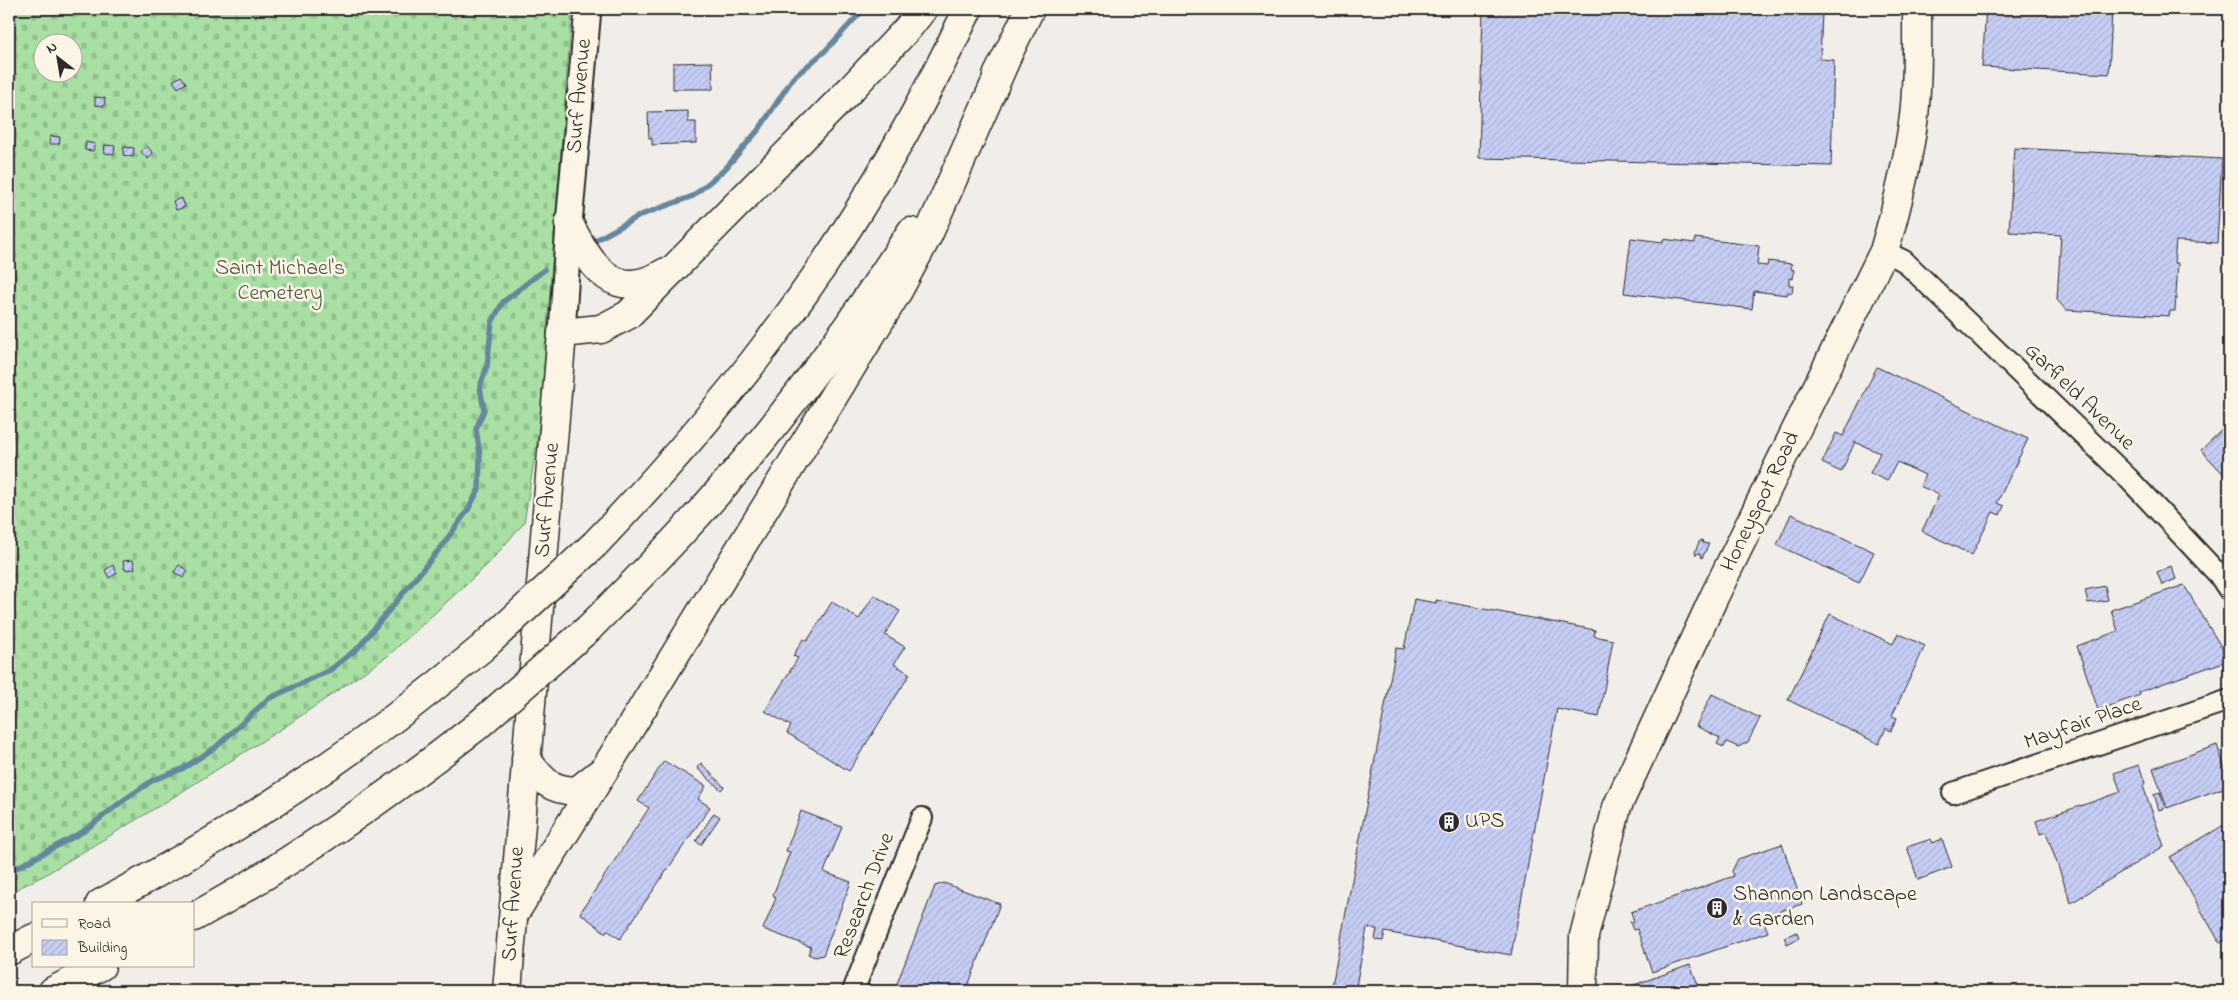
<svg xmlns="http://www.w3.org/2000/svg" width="2238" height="1000" viewBox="0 0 2238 1000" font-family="'Indie Flower',sans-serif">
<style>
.cemetery{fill:url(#cemetery-stones);stroke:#6a8668;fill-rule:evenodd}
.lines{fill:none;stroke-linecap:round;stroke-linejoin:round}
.stream{stroke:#65879e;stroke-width:5.5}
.building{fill:url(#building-hatch);stroke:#2b2b2b}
.minor-casing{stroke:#2b2b2b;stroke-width:24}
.tertiary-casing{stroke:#2b2b2b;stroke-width:29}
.secondary-casing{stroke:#2b2b2b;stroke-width:31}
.motorway-casing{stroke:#2b2b2b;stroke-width:31}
.minor{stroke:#fcf5e5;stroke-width:20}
.tertiary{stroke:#fcf5e5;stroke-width:25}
.secondary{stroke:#fcf5e5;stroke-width:28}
.motorway{stroke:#fcf5e5;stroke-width:28}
.motorway-bridge-casing{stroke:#2b2b2b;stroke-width:31;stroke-linecap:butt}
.motorway-bridge{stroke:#fcf5e5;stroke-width:28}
.labels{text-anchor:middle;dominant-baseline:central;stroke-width:5;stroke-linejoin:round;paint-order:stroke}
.street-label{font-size:22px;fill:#2b2b2b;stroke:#fcf5e5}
.park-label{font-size:22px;fill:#4a5849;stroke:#fcf5e5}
.poi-label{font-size:22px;fill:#2b2b2b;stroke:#fcf5e5;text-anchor:start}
</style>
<defs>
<pattern id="cemetery-stones" width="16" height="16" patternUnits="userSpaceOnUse" patternTransform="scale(1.25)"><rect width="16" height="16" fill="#a8e0a4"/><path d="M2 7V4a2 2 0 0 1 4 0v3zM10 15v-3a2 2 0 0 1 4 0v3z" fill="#91c08d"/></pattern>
<pattern id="building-hatch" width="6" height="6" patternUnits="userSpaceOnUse" patternTransform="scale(1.25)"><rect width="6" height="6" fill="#c7cef6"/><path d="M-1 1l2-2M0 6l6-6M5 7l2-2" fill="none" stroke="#abb1d3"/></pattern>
</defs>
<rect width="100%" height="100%" fill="#f1ede8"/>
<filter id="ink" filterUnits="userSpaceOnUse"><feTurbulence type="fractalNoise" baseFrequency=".02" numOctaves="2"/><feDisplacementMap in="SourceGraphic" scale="10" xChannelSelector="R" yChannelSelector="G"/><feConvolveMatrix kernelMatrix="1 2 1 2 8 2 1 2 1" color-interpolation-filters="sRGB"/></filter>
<g filter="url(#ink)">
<path class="cemetery" d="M 9,9 L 572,9 L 539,430 L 524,523 L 488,564 L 389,655 L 286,726 L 164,803 L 43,876 L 9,893 ZM 42,42 L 72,42 L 72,72 L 42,72 Z"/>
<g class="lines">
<g class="stream">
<polyline points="596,240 641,215 693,196 725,169 760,128 793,78 825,51 864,9"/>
<polyline points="9,872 84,831 121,802 153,780 182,769 216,747 268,699 330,670 358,648 442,546 468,510 479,489 480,455 476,429 484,410 480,387 487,366 492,322 503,302 544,270"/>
</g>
</g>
<g class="building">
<rect x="625" y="9" width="34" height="3"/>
<polygon points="1483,9 1675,9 1822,13 1820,59 1834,60 1831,166 1479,158"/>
<polygon points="1986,9 2112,9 2109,74 1982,67"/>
<polygon points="712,62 713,89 673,89 673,63"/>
<polygon points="181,76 186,83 178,88 173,81"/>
<polygon points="95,97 105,98 104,106 95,105"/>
<polygon points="688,111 688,122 696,122 696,143 652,145 652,138 649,138 648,112"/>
<polygon points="50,136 60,137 59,144 49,144"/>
<polygon points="86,142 95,144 93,151 85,150"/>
<polygon points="105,145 115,146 114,154 104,153"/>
<polygon points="147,146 153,153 148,159 141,152"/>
<polygon points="124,147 134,148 133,157 123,155"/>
<polygon points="2014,148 2222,159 2217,243 2176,241 2174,263 2178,263 2175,311 2170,311 2169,316 2066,310 2057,300 2061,235 2009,232"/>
<polygon points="182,198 185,207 176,210 173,201"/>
<polygon points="1631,238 1663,242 1663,239 1695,243 1695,238 1759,246 1757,265 1767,266 1768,261 1792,264 1791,269 1794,270 1793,279 1789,278 1789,285 1793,285 1792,293 1788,292 1787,295 1754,291 1752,309 1624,293"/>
<polygon points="1877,367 2028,439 1997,503 2004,506 2000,515 1993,512 1972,555 1922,531 1939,495 1920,486 1925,475 1897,462 1887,481 1870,473 1880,453 1855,442 1841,472 1822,463 1836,433 1843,436"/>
<polygon points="2229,423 2229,480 2201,450"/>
<polygon points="1791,514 1874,552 1859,583 1777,545"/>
<polygon points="1702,540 1703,543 1709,544 1702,558 1699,553 1696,555 1695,552 1699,542"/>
<polygon points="133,560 135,569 125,570 123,561"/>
<polygon points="113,565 117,573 109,578 105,570"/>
<polygon points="179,565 188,571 183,578 174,572"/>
<polygon points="2171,566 2176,579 2162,585 2157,572"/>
<polygon points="2184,585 2229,660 2139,692 2140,695 2098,710 2077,646 2118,631 2111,610"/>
<polygon points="2105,586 2108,600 2088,603 2085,590"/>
<polygon points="874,595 900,611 885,635 905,647 894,664 910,674 849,771 787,733 791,726 765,711 798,658 793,656 803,639 807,641 832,602 859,619"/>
<polygon points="1414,599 1436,603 1436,600 1595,630 1594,636 1613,640 1599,717 1557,709 1511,955 1385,932 1383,941 1375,940 1377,929 1367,928 1355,991 1331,991 1396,648 1404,649"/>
<polygon points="1830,614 1893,644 1898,633 1925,646 1892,716 1897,718 1891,731 1886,728 1879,744 1788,700"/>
<polygon points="1712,694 1760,718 1748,742 1738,747 1727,742 1724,747 1717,744 1720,738 1696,726"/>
<polygon points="2217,745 2229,780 2229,786 2167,808 2153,768"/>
<polygon points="664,761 706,786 698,799 710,807 620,939 607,930 606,933 580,913 649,808 638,801"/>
<polygon points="701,763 724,787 721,790 697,768"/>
<polygon points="2139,765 2145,783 2143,786 2164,846 2071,903 2046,832 2040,834 2036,821 2121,792 2114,773"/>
<polygon points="2160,792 2165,808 2159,810 2154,794"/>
<polygon points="801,811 842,827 824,872 851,882 823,955 815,957 808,954 811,947 763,929 776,898 773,895 790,852 786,851"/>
<polygon points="714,813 720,817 701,845 696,841"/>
<polygon points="2229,822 2229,938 2220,943 2170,857"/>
<polygon points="1931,839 1933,843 1942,839 1952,867 1918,880 1907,847"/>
<polygon points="1782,844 1802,904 1762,917 1768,932 1652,972 1637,929 1633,930 1630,922 1634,921 1631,912 1734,876 1732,871 1738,859"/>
<polygon points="944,883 1000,904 966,991 894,991 935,886"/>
<polygon points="1797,932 1799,938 1787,944 1784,937"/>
<polygon points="1690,965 1701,991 1617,991"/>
</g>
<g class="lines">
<g class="minor-casing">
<g id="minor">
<polyline points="1884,251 1904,261 2128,478 2219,575 2229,590"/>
<polyline points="1953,793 2229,700"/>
<polyline points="853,991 922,818"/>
</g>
</g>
<g class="tertiary-casing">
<polyline id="tertiary" points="562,333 569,224 588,9"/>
</g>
<g class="secondary-casing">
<g id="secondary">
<polyline points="507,991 562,333"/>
<path d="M 1583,991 L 1584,936 L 1617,807 L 1714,597 L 1884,251 C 1897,207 1908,162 1914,116 C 1918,81 1917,44 1917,9"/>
</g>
</g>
<g class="motorway-casing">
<g id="motorway">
<polyline points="997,76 1030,9"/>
<path d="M 569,224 C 591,266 614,304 666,272"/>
<polyline points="562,333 601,329 628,315 851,89 908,28 923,9"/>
<path d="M 595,544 C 657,479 716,412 770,340 C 848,237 913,125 968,9"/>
<path d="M 588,629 C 649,568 709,506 763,439 C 817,373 865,303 911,232"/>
<path d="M 526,759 C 542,780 549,790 577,791 L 600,773"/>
<path d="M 100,904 C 240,830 361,750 482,648"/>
<polyline points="514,914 605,769 898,291 928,235 1006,59"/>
<path d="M 194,917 C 294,862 386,797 476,727"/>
<polyline points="9,951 34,938"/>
<polyline points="53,991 101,966"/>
</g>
</g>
<use href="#minor" class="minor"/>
<use href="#tertiary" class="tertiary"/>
<use href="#secondary" class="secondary"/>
<use href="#motorway" class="motorway"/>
<g class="motorway-bridge-casing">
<g id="motorway-bridge">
<polyline points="482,648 595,544"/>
<polyline points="476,727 588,629"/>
</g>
</g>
<use href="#motorway-bridge" class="motorway-bridge"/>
</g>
</g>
<defs>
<g id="building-disc" transform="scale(1.125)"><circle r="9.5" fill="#2b2b2b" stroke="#fcf5e5"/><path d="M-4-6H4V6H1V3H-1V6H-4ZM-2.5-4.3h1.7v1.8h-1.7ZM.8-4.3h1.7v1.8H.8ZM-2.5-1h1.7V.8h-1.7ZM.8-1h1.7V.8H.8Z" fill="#fff"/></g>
</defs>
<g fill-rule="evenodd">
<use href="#building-disc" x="1449" y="822"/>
<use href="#building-disc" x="1717" y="908"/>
</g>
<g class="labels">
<g class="street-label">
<text transform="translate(580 96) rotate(-85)">Surf Avenue</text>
<text transform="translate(2079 397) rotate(44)">Garfield Avenue</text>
<text transform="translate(548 500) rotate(-85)">Surf Avenue</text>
<text transform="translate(1761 502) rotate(-64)">Honeyspot Road</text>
<text transform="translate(2083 724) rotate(-19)">Mayfair Place</text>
<text transform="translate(865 896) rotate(-69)">Research Drive</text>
<text transform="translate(514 904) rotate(-86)">Surf Avenue</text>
</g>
<g class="park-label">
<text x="280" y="269">Saint Michael's<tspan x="280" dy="25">Cemetery</tspan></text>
</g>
<g class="poi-label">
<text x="1465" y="822">UPS</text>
<text x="1733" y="895">Shannon Landscape<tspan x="1733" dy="25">&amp; Garden</tspan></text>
</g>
</g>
<rect width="2238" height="1000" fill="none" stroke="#fcf5e5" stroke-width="30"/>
<rect x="15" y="15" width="2208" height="970" fill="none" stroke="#2b2b2b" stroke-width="2" filter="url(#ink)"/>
<rect x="32" y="902" width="162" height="65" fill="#fcf5e5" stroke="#a8a49b"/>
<rect x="42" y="919" width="25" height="8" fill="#fcf5e5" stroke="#a8a49b"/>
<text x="78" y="928" font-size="15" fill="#2b2b2b">Road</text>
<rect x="42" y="940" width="25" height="15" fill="url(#building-hatch)" stroke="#a8a49b"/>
<text x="78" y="952" font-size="15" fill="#2b2b2b">Building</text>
<g transform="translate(58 58) rotate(329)"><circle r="24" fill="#fcf5e5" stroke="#a8a49b"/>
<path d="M0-4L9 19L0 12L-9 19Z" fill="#2b2b2b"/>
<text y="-8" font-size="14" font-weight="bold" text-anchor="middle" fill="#2b2b2b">N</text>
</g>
</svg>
